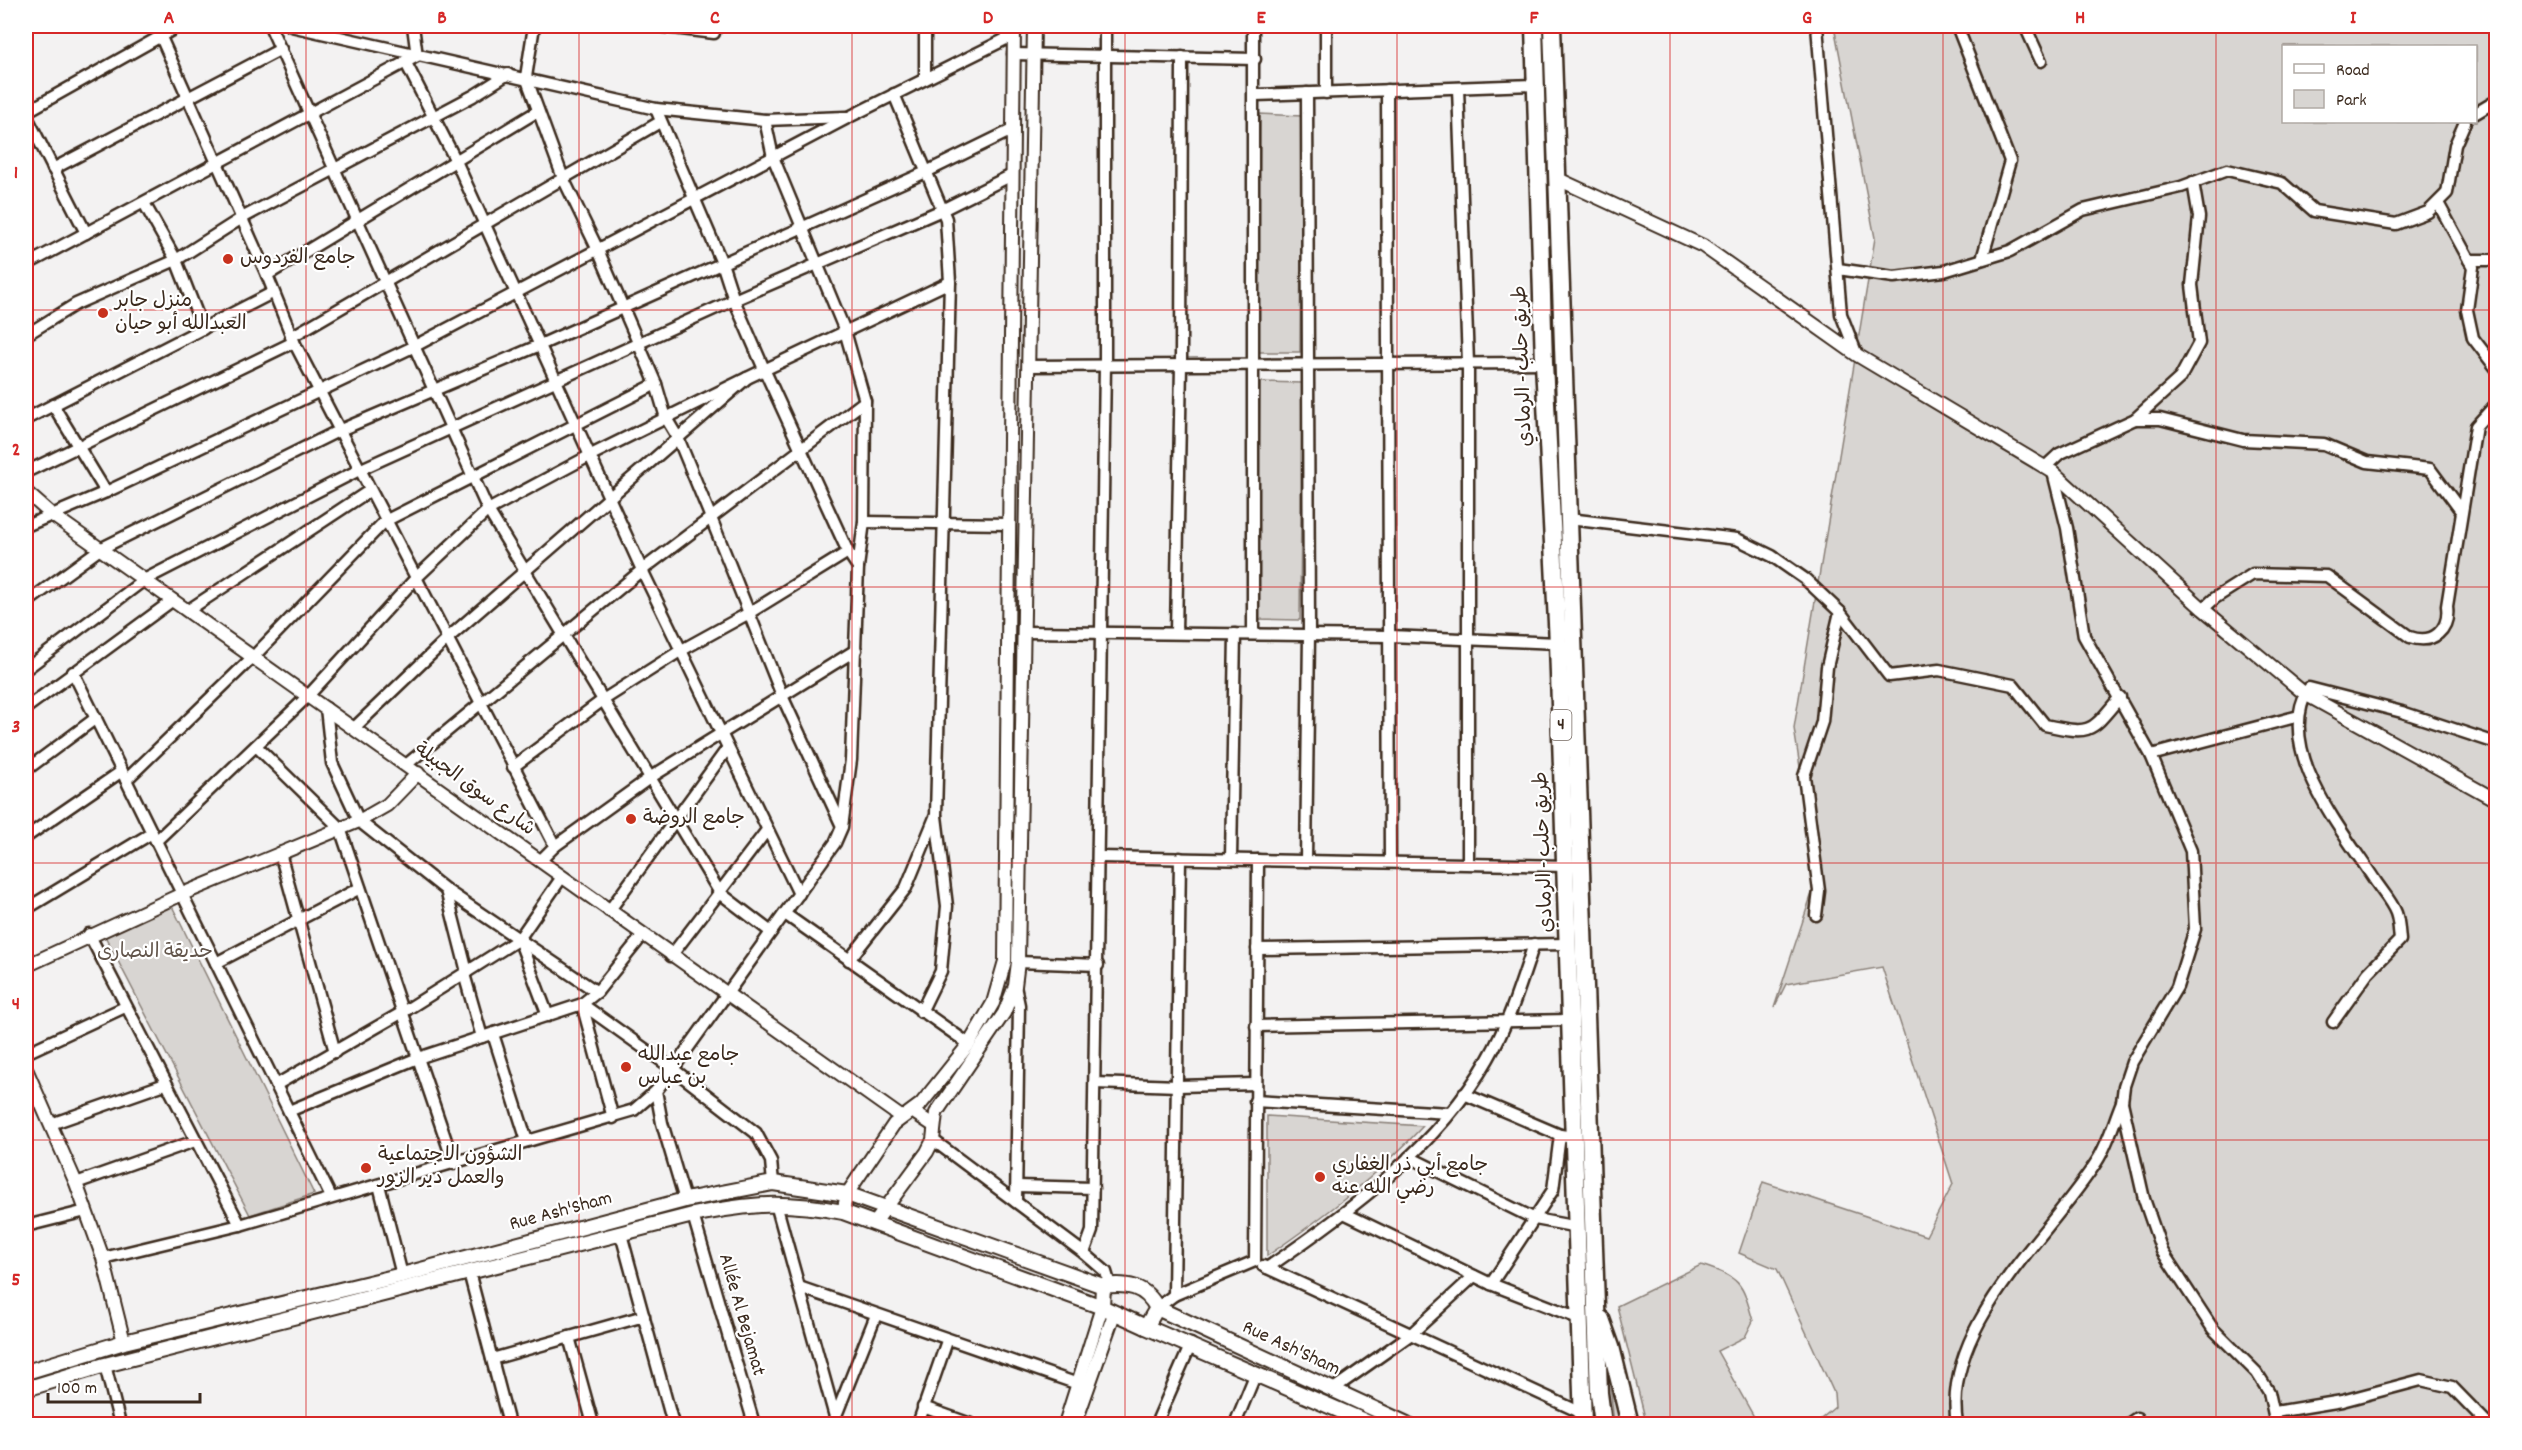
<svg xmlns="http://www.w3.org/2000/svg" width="2522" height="1450" viewBox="0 0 2522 1450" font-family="Dekko,'Playpen Sans Arabic',sans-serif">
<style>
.green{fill:#d8d5d2;stroke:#8a8078;stroke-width:1.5;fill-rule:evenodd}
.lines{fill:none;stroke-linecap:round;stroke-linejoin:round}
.minor-casing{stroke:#3b2a1e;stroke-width:15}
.tertiary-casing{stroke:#3b2a1e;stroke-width:16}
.secondary-casing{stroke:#3b2a1e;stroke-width:18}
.trunk-casing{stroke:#3b2a1e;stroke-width:21}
.minor{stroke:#fff;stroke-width:10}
.tertiary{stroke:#fff;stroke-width:12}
.secondary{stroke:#fff;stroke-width:14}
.trunk{stroke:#fff;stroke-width:16}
.grid{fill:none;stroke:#d62828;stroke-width:1.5;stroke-opacity:0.55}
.poi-dot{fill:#c8321e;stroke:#fff;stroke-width:2}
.labels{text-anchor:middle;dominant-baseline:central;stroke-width:4.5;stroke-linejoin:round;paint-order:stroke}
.shield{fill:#fff;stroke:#766a62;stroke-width:1.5}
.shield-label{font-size:18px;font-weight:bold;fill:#3b2a1e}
.poi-label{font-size:20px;fill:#3b2a1e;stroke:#fff;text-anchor:start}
.street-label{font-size:20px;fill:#3b2a1e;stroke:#fff}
.park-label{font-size:20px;fill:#62554b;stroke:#fff}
.neatline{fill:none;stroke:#d62828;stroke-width:2}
.grid-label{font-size:20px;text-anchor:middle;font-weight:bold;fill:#d62828}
</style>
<rect width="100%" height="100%" fill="#f3f2f2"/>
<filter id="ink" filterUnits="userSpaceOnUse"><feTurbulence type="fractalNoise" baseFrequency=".0167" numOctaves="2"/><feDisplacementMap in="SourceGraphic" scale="12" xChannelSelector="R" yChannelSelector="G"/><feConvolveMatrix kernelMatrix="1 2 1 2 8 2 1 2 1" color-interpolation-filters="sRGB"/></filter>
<g filter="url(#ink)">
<g class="green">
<path d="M 1834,26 L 2496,26 L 2496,1424 L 1815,1424 L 1835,1407 L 1834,1393 L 1777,1269 L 1739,1253 L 1763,1182 L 1926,1236 L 1953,1184 L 1882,967 L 1786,984 L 1774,1008 L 1817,878 L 1794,728 L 1875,238 ZM 2284,46 L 2476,46 L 2476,122 L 2284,122 Z"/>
<polygon points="1260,114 1302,116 1300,352 1257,352"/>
<polygon points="1260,382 1302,383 1300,620 1257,619"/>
<polygon points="170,902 314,1194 250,1215 104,934"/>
<path d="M 1267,1116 L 1423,1126 C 1375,1178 1325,1216 1267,1256 Z"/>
<path d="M 1701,1265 C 1740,1278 1742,1281 1753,1321 L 1745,1337 L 1717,1351 L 1758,1424 L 1647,1424 L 1646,1422 L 1617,1306 Z"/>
<polygon points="1607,1352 1623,1424 1614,1424"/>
</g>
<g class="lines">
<g class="minor-casing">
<g id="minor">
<polyline points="156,26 267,275 294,342 555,846"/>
<polyline points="270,26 488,510 720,893 771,932"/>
<polyline points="291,26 656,109 765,120 846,117"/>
<polyline points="534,26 526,77 563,178 598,250 656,384"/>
<polyline points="657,26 714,33"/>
<polyline points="1326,26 1326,93"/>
<polyline points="1817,26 1841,314 1857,355"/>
<polyline points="1957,26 2010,161 1982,259"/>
<polyline points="2025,26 2041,61"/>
<polyline points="1013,54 1255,59"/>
<polyline points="405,61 456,161 642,570 799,894"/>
<polyline points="925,79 925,26"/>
<polyline points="1458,88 1468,363 1468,863"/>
<polyline points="1387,90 1390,862"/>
<polyline points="1255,95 1536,85"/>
<polyline points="656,109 722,263 734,300 764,369 848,552 858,567"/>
<polyline points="26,112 179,26"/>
<polyline points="2476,113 2496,101"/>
<polyline points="26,115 86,233"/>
<polyline points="53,169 281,49"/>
<polyline points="144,203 176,260 203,329"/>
<polyline points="2438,203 2473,267 2467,310 2473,338 2496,368"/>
<polyline points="2469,260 2496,260"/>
<polyline points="26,265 417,56 413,26"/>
<polyline points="1838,269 1894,277 1944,271 2010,251 2083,210 2181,187 2227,170 2282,183 2314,211 2396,224 2428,212 2447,193 2455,145 2465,122"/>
<polyline points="267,275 538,111"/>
<polyline points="26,335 76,304 176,260 242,218 473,96 508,74"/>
<polyline points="291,337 660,122"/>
<polyline points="1028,366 1544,363"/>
<polyline points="53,405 106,492"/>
<polyline points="26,419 272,293"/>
<polyline points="2135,419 2160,419 2243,440 2324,444 2367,462 2430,469 2461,511"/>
<polyline points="2045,467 2059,454 2135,419 2180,378 2199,343 2192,285 2199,217 2193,182"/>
<polyline points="26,472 294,342"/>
<polyline points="2053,472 2067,528 2084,636 2151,755 2191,851 2195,929 2177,987 2132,1062 2124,1086 2122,1102 2144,1199 2162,1251 2213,1329 2257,1373 2269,1392 2276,1424"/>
<path d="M 1569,519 L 1737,539 L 1772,556 L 1805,579 L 1840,612 L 1889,676 L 1939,670 L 2013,685 L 2045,725 C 2092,735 2090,733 2120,697"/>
<polyline points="864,522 1008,524"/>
<polyline points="26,526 106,492 413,347 849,117 1014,35"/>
<polyline points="26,603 100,549 338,431 540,345 926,172 1012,130"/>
<path d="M 2203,609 L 2215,598 L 2253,574 L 2327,576 L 2410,637 C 2433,645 2450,630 2447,606 L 2476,426 L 2496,404"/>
<polyline points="187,611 369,491"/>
<polyline points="1023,632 1390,636 1558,643"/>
<polyline points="1176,633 1181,365 1182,57"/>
<polyline points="1253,634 1253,26"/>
<polyline points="26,669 144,580 359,470 734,300 942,210 1012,175"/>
<polyline points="73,672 331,1197"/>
<polyline points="26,708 173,600"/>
<polyline points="326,708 332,763 359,821 446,890 597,992"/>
<polyline points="354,728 448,638 747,378 950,282"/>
<polyline points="256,746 340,828 454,1164"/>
<polyline points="2151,755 2299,716"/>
<polyline points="406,765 642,570 865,401"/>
<polyline points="513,767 603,700 680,651 749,613 848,552"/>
<polyline points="26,770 96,718"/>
<polyline points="126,780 257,653 385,521 656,384 666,418 678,438 711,518 783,698 841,824"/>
<polyline points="26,837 122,771"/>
<polyline points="156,841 308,696 415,579 488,510 591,455 747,378"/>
<polyline points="280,853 335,1052"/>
<polyline points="1100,857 1566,866"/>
<polyline points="1231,859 1235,634"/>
<polyline points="540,861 555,846 651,777 856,650"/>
<polyline points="1306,861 1309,635 1307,93"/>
<polyline points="446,890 467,972"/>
<polyline points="26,909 152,833"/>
<polyline points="609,911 727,749"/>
<polyline points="785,914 969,1044"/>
<polyline points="1816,915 1819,891 1804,776 1822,722 1827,667 1840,612"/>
<polyline points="89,934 240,1225"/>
<polyline points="519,939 548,1016"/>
<polyline points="1257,949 1569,944"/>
<polyline points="671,956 767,830"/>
<polyline points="849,960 906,888 936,815 950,282 946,219 894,94"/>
<polyline points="1018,962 1098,965"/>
<polyline points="216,963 360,888"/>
<polyline points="464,974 482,1037"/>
<polyline points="1015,986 1019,1005 1016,1202"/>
<polyline points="921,1012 941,971 947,906 936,816"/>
<path d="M 2333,1022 L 2368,973 L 2400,940 C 2399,932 2399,921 2396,913 C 2392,902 2382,891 2376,882 C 2344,832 2272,749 2309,688 L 2402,712 L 2496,743"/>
<polyline points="1256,1026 1571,1020"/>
<polyline points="493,1034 527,1141"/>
<polyline points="26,1053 125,1007"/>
<polyline points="1095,1083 1178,1086 1255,1084"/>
<polyline points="276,1085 403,1012 519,939 562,877"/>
<polyline points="656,1091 662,1123 685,1200"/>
<polyline points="1464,1094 1560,1135"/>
<polyline points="1255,1101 1449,1113"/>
<polyline points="289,1111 418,1058 582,1004 597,992 642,936"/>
<polyline points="613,1118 582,1004 673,1069 756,1133 771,1161 773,1183"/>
<polyline points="51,1124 165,1084"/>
<polyline points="933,1140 1084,1253 1106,1272 1110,1285"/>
<polyline points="1409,1157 1535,1219 1578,1227"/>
<polyline points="76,1183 195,1141"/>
<polyline points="379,1185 402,1275"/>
<polyline points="1017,1186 1093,1188"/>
<polyline points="776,1204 837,1424"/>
<polyline points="1346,1214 1491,1284 1581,1319"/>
<polyline points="693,1215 754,1424"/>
<polyline points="26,1226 86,1211"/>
<polyline points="621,1234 673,1424"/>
<polyline points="1084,1253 1092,1231 1105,365 1105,26"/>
<polyline points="103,1258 240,1225 634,1110 656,1091 673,1069 835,843 842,827 851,760 858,567 864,522 865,401 845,331 773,157 765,120"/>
<polyline points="1263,1266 1584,1414"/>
<path d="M 1267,1268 C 1349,1212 1438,1147 1488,1059 C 1509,1023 1521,983 1534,944"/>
<polyline points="469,1272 509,1424"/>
<polyline points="1491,1284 1553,1190 1560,1135 1575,1137"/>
<polyline points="799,1287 1078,1384"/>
<polyline points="1174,1295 1255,1261 1258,860"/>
<polyline points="1157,1308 1174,1295 1180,858"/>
<polyline points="569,1337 593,1424"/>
<polyline points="492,1359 644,1316"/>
<polyline points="105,1365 120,1424"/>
<polyline points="1332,1390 1410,1335 1474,1276"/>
<polyline points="923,1407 971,1424"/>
<polyline points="2275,1412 2342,1401 2421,1380 2452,1387 2488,1424"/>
<polyline points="835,1418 876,1315"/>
<polyline points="918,1424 947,1341"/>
<polyline points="1156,1424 1191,1344"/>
<polyline points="1235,1424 1256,1373"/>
<path d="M 1957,1424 C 1941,1326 2049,1237 2097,1161 C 2108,1144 2114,1121 2122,1102"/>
<polyline points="2128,1424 2137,1418"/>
</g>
</g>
<g class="tertiary-casing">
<g id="tertiary">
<polyline points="1558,179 1703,246 1857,355 2053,472 2203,609 2305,694 2496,800"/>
<polyline points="26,492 51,514 901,1117"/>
<polyline points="26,966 180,895 359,821 387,805 418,773"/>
<polyline points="26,1069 76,1183 103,1258 124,1342"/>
<polyline points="912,1111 933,1125"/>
<polyline points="843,1212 847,1194 894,1124 921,1104 969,1044 993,1003 1005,961 1014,26"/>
<polyline points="874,1224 927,1152 933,1140 936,1113 1004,1013 1015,986 1018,962 1034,26"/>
<polyline points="1065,1424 1102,1307"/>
<polyline points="1075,1424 1114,1314"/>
</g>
</g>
<g class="secondary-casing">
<g id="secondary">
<polyline points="1157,1308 1407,1424"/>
<polyline points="1146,1327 1371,1424"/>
<polyline points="26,1372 124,1342 402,1275 685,1200 773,1183 847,1194 1103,1286"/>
<path d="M 26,1389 L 105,1365 L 693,1215 C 752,1203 784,1201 843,1212 L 1102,1307 L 1146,1327 L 1157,1308 C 1145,1285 1126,1283 1103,1286 L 1102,1307"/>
</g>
</g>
<g class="trunk-casing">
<g id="trunk">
<polyline points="1534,26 1544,363 1558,643 1583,1424"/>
<polyline points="1552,26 1599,1393 1603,1424"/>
<polyline points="1601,1319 1611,1347 1630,1424"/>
</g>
</g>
<use href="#minor" class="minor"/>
<use href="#tertiary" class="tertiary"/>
<use href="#secondary" class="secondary"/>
<use href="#trunk" class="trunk"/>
</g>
</g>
<path class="grid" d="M 306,26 L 306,1424M 579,26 L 579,1424M 852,26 L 852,1424M 1125,26 L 1125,1424M 1397,26 L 1397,1424M 1670,26 L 1670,1424M 1943,26 L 1943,1424M 2216,26 L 2216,1424M 26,310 L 2496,310M 26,587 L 2496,587M 26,863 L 2496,863M 26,1140 L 2496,1140"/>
<g class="poi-dot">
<circle cx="228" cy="259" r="6"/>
<circle cx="103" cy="313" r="6"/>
<circle cx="631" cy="819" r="6"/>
<circle cx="626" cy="1067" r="6"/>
<circle cx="366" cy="1168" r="6"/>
<circle cx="1320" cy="1177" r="6"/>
</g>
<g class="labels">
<rect class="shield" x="1550.5" y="710" width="21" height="30" rx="4.5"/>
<g class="shield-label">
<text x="1561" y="725">4</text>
</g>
<g class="poi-label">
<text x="240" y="259">جامع الفردوس</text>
<text x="115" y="302">منزل جابر<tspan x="115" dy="23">العبدالله أبو حيان</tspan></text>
<text x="643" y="819">جامع الروضة</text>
<text x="638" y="1056">جامع عبدالله<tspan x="638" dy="23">بن عباس</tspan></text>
<text x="378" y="1156">الشؤون الاجتماعية<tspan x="378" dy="23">والعمل دير الزور</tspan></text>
<text x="1332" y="1166">جامع أبي ذر الغفاري<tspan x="1332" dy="23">رضي الله عنه</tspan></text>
</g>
<g class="street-label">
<text transform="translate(1524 366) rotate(-92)">طريق حلب - الرمادي</text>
<text transform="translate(474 790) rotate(36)">شارع سوق الجبيلة</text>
<text transform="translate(1545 852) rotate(-92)">طريق حلب - الرمادي</text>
<text transform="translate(561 1212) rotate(-15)">Rue Ash'Sham</text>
<text transform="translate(741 1315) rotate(74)">Allée Al Bejamat</text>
<text transform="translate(1291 1349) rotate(25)">Rue Ash'Sham</text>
</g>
<g class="park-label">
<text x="155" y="953">حديقة النصارى</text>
</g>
</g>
<rect width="2522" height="1450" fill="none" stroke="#fff" stroke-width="66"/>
<rect x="2282" y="45" width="195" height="78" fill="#ffffff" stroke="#b1aaa5" stroke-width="1.5"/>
<rect x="2294" y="64" width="30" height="9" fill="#ffffff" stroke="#b1aaa5" stroke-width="1.5"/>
<text x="2336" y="75" font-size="18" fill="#3b2a1e">Road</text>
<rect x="2294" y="90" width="30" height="18" fill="#d8d5d2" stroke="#b1aaa5" stroke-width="1.5"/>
<text x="2336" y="105" font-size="18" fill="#3b2a1e">Park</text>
<path d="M48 1393v9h152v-9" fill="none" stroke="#3b2a1e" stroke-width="3"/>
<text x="57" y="1393" font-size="18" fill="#3b2a1e" stroke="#ffffff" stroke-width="4.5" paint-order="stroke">100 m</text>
<rect x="33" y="33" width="2456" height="1384" class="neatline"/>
<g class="grid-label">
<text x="169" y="23">A</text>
<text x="442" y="23">B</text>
<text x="715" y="23">C</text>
<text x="988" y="23">D</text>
<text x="1261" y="23">E</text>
<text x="1534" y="23">F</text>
<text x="1807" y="23">G</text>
<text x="2080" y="23">H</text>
<text x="2353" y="23">I</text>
<text x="16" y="178">1</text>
<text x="16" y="455">2</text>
<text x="16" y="732">3</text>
<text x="16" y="1009">4</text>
<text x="16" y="1285">5</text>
</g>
</svg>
